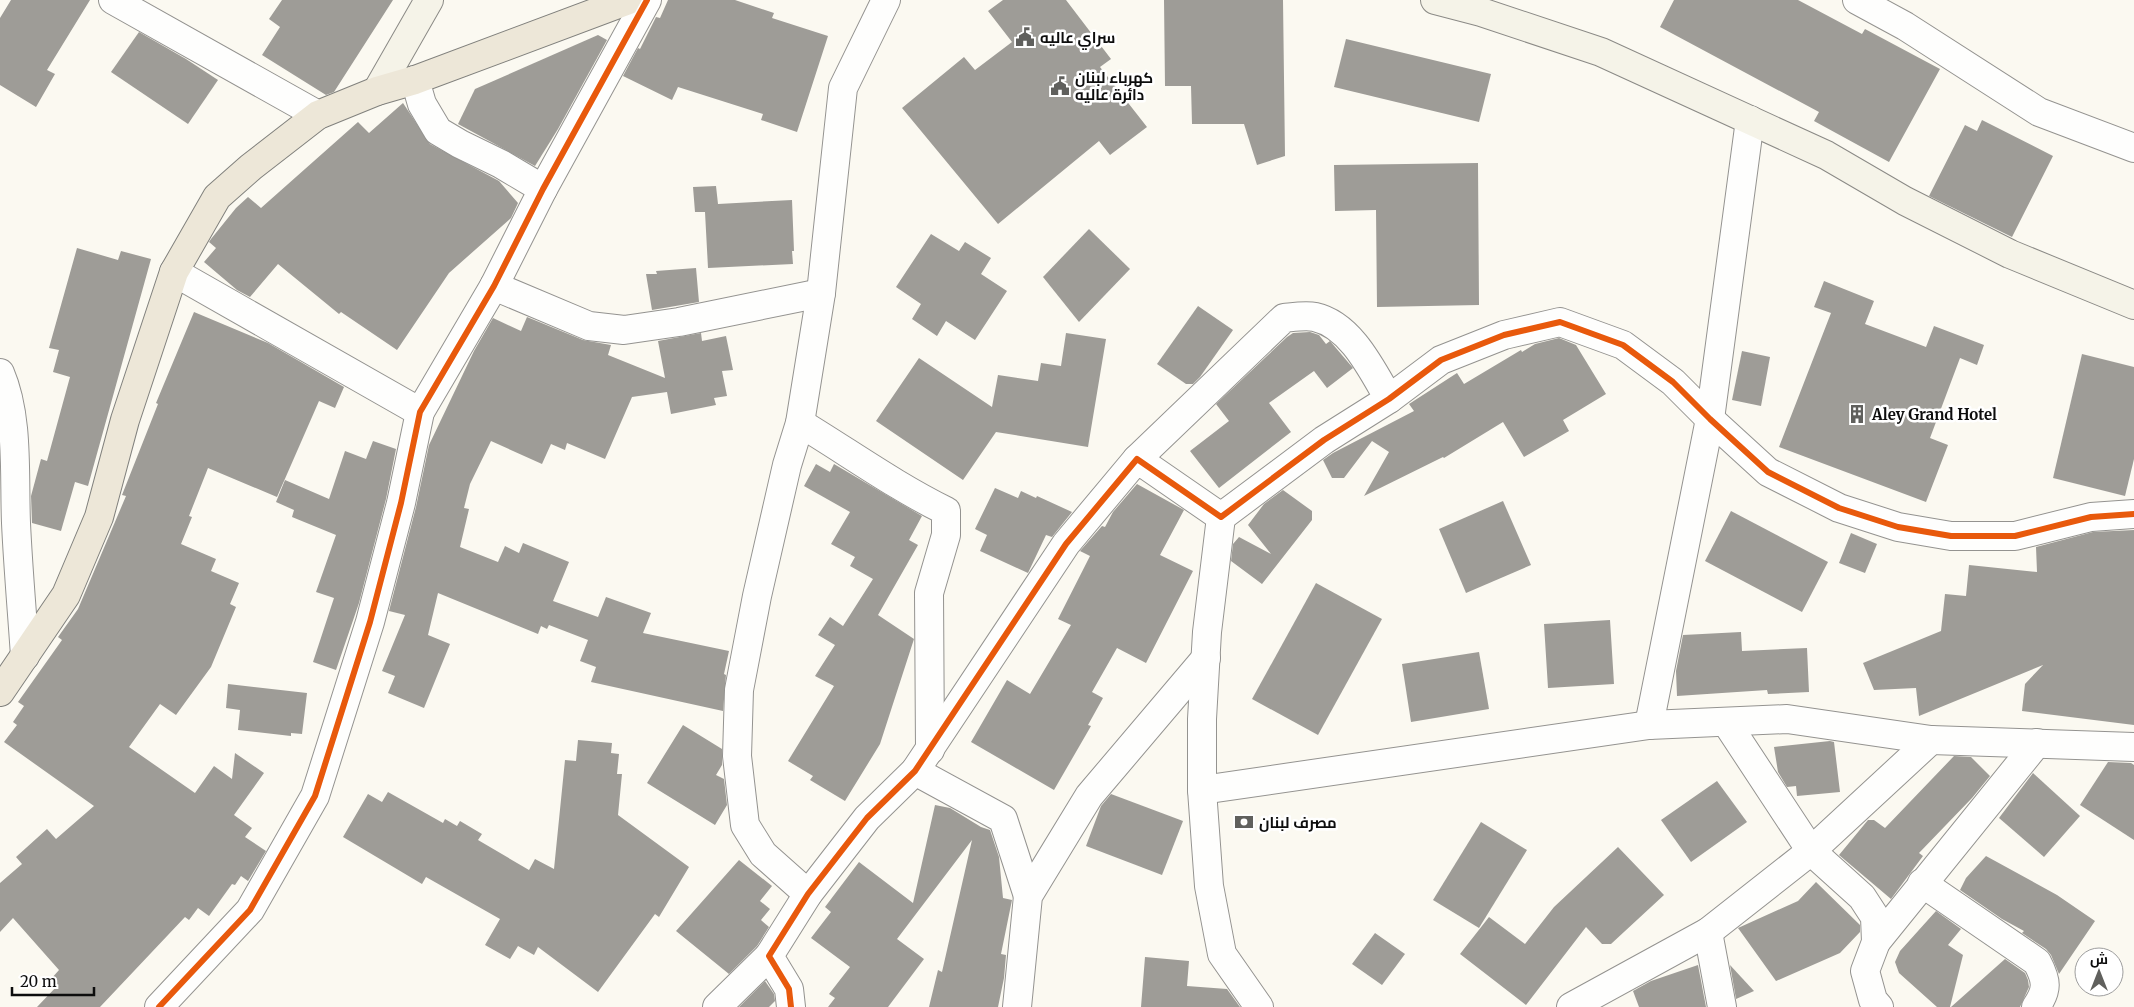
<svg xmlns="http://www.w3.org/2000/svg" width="2134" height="1007" viewBox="0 0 2134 1007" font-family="Merriweather,Cairo,serif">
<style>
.building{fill:#9e9c97}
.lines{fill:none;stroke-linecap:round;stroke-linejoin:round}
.street-casing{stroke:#949390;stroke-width:30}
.secondary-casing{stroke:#8b8a86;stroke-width:30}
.primary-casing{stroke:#81817d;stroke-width:30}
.street{stroke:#fefefd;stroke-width:28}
.secondary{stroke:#f5f3e8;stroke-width:28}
.primary{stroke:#ede7d8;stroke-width:28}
.cycleway-casing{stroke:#fff;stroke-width:9}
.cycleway{stroke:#e8590c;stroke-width:6}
.labels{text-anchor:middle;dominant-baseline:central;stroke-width:5;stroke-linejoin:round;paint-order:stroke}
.poi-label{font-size:15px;font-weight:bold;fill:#0d0d0d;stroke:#fff;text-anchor:start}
</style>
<rect width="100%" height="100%" fill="#fbf9f1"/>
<g class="building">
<polygon points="11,0 90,0 47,70 55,74 36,107 0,85 0,18"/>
<polygon points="282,0 393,0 334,92 326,95 262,55 280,27 269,19"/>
<polygon points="668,0 735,0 774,13 772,18 828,36 797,132 761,120 763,114 678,87 672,100 623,76 638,48 640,49 656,17 660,18"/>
<polygon points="1003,0 1066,0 1111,59 1100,67 1147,127 1110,155 1099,141 998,224 902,108 964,57 975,70 1012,42 988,11"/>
<polygon points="1164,0 1283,0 1285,156 1257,165 1244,124 1192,124 1191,86 1165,86"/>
<polygon points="1674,0 1798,0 1862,34 1865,29 1940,69 1889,162 1814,121 1819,112 1660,27"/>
<polygon points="139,32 186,59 218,80 188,124 111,72"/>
<polygon points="598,35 607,40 558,129 535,166 458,124 475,89"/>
<polygon points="1346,39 1491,74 1479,122 1334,87"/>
<polygon points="403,103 430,144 499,181 518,203 511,218 449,273 397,350 341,312 339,314 278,264 250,297 237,290 204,262 216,248 209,242 211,239 236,208 248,197 261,208 358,122 369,133"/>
<polygon points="1982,120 2053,156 2012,237 1929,196 1965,125 1977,131"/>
<polygon points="1478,163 1479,305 1377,307 1376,210 1335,211 1334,165"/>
<polygon points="716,186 718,204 792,200 794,251 792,251 793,264 708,268 705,212 695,212 693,187"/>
<polygon points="1089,229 1130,269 1079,322 1043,277"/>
<polygon points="931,234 959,251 965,242 991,258 981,274 1007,291 975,340 946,321 937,336 912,319 921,304 896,287"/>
<polygon points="77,248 118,260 121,251 151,259 88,486 75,482 61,531 32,523 31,496 41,459 47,461 70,377 53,372 59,350 49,348"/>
<polygon points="696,268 699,302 652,310 646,274 657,274 656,271"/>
<polygon points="1824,281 1874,301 1865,324 1926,347 1934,326 1984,345 1977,365 1960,358 1930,438 1948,445 1926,502 1779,447 1831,313 1814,307"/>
<polygon points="1198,306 1233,330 1200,377 1193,384 1186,384 1157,364"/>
<polygon points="194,312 268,343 344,387 335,408 319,401 277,497 208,468 189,516 192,517 181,544 216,559 211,571 239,583 230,604 236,607 211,667 176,715 160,704 129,747 195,793 214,766 232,779 235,753 264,773 234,815 252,828 245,837 266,851 248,881 241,876 235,885 232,884 209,916 198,908 189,920 185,917 100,1007 37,1007 58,985 51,979 59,970 13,918 0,932 0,883 22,864 16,857 47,829 56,839 94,806 4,742 17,725 13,722 24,706 18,702 62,640 58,637 78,609 126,496 122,495 158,404 156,403"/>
<polygon points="527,317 583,340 611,345 608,355 665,378 658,341 701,333 702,341 726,336 733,370 722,371 727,396 714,398 716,405 671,414 667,392 632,397 605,459 567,443 565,450 551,444 542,464 491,441 470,484 464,508 469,509 460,547 498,562 505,546 519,553 523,543 569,562 553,601 598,617 606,597 651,613 643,633 729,651 724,674 726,675 723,711 591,682 596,667 580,661 588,640 549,625 547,629 541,626 538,634 438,593 428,635 450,644 424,708 388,693 395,676 382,671 405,615 389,611 416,507 429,445 474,351 493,318 521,331"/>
<polygon points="1310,332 1319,335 1326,344 1330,341 1353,368 1327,388 1314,371 1269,403 1291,432 1219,488 1190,451 1229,421 1216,404 1287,337 1293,333"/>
<polygon points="1066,333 1106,339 1088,447 996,432 963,480 876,421 919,358 992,407 998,375 1038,381 1041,363 1061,366"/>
<polygon points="1559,338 1576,345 1606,394 1563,420 1569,431 1524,457 1503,422 1444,458 1443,457 1364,496 1389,452 1372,441 1344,478 1332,478 1323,460 1333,453 1414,411 1409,404 1457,373 1464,384 1521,350 1522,352 1535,344"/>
<polygon points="1742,351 1770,357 1761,406 1732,400"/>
<polygon points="2082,354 2134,367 2134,459 2125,496 2053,478"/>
<polygon points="373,441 396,449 386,499 359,603 336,670 313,662 334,598 316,592 336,535 292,517 294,510 276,502 285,480 329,499 345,451 366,459"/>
<polygon points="816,464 830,472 834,464 922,516 909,540 918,545 878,615 914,639 880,744 845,801 810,780 813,776 788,761 834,686 815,676 835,645 818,635 830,617 843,626 873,579 850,566 855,557 831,544 850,512 804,486"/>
<polygon points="1137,484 1184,510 1160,555 1193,571 1146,663 1117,648 1092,692 1103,698 1088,725 1091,726 1054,790 971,742 1007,680 1030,694 1071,625 1058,619 1090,556 1080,551 1102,526 1105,527 1113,512"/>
<polygon points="995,488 1018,498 1021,491 1036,498 1037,496 1072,512 1052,537 1046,535 1028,573 980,551 987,535 975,529"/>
<polygon points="1283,490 1312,511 1312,520 1262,584 1231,561 1233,544 1239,537 1271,554 1248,525 1264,504"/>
<polygon points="1503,501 1531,565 1466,593 1439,529"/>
<polygon points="1731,511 1828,562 1802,612 1705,561"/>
<polygon points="2134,530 2134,725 2022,711 2025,684 2043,665 1919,716 1916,688 1874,690 1863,663 1941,631 1945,594 1966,596 1969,565 2037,572 2036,547 2093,532"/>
<polygon points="1851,533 1877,544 1865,573 1839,563"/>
<polygon points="1316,583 1382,619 1318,735 1252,699"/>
<polygon points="1610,620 1614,684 1548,688 1544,624"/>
<polygon points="1741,632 1742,651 1807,648 1809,692 1768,694 1767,690 1677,696 1676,671 1683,635"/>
<polygon points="1479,652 1489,709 1411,722 1402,664"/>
<polygon points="228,684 307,693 302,734 291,733 291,736 238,730 240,710 226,708"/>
<polygon points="683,725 722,749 722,765 716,775 724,779 727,805 715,825 647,783"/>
<polygon points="578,740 612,743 611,753 619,754 617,774 622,774 618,815 689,867 659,917 655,914 598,992 538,947 534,955 518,946 510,959 485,945 500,919 426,877 422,884 343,837 368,794 382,802 388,792 443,823 445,819 457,826 460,821 482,834 478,840 529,870 535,859 554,869 565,760 576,761"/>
<polygon points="1830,741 1834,742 1840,792 1797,796 1796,786 1787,787 1778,772 1774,747"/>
<polygon points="1954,756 1971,757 1990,776 1972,798 1919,853 1923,856 1891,899 1839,855 1868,820 1874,820 1885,828"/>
<polygon points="2108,762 2131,763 2134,765 2134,840 2080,805"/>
<polygon points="2033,773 2080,816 2044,857 1999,818"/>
<polygon points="1717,781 1747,822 1691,862 1661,820"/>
<polygon points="1111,794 1183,821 1162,875 1086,846 1101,806"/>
<polygon points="935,805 950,808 981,827 990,830 999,857 1003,898 1012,900 1001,954 1006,955 1004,978 998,1007 929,1007 938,970 942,972 972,840 897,939 924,959 888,1007 828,1007 835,998 829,994 850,967 811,938 831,912 825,907 859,862 913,903"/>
<polygon points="1481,822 1527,850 1479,928 1433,900"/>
<polygon points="1618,847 1664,895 1611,944 1602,944 1586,927 1526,1005 1460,954 1489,917 1525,944 1554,907"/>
<polygon points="1986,856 2057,895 2095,921 2059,974 2051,955 2046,949 2022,933 2024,931 2002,919 1960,890 1966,878"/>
<polygon points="739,860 772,886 760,901 770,909 761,920 769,927 757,946 729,974 676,931"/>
<polygon points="1816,882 1860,925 1860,932 1840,953 1776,981 1738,928 1798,901"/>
<polygon points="1936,911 1961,929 1948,945 1963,955 1950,1007 1937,1007 1899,973 1895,962 1900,951"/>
<polygon points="1375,933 1405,954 1382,985 1352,964"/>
<polygon points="1145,957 1189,961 1187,986 1227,989 1240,1007 1141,1007"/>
<polygon points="2005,959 2025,973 2028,980 2029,987 2020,1007 1951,1007"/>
<polygon points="1698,965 1706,1007 1639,1007 1633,991 1651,981"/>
<polygon points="1730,965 1754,991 1736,999"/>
<polygon points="765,981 774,994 775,1001 769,1007 739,1007"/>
</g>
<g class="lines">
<g class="street-casing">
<g id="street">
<polyline points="113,0 318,115"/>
<polyline points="1857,0 1905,26 2039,112 2134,148"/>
<polyline points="415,80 422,104 438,131 460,144 501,164 543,189"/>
<polyline points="174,272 420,412"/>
<polyline points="494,286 589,326 624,330 679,322 821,293"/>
<path d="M 0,373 C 19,417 14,475 16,523 C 18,567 22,611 25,656"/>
<path d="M 800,423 C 848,452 895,486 946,511 L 946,535 L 929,593 L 930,750"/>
<path d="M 1137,459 L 1284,318 C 1294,317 1306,315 1315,317 C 1351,325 1372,370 1389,399"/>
<polyline points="1221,517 1207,632 1202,719 1202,790 1209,886 1222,954 1259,1007"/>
<polyline points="1726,722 1811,851 1862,897 1875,917 1876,942 1865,971 1873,1000 1879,1007"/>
<polyline points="1649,725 1710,419 1750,120"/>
<polyline points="915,771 1003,819 1028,896"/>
<polyline points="1202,790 1649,725 1787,719 1931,740 2134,747"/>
<path d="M 1922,883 L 2037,962 C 2047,981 2048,989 2036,1007"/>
<polyline points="808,894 763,854 745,825 737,756 739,690 757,596 787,465 800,423 821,293 843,88 886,0"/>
<polyline points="1708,932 1722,1007"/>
<polyline points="1876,942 2037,743"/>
<polyline points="159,1007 250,910 315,796 370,622 401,503 420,412 494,286 543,189 647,0"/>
<polyline points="717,1007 769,956"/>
<polyline points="791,1007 789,989 769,956 808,894 867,818 915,771 1066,544 1137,459 1221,517 1324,440 1389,399 1441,360 1504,335 1560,322 1623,345 1673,382 1710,419 1768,472 1839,508 1898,527 1951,536 2015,536 2091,517 2134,514"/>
<polyline points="1017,1007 1028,896 1089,796 1206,658"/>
<polyline points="1571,1007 1708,932 1811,851 1931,740"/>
</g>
</g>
<g class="secondary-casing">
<g id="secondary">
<polyline points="1435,0 1481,12 1601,52 1826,155 1905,201 2010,254 2134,305"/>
<polyline points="377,91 429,0"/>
</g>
</g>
<g class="primary-casing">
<polyline id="primary" points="0,692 66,595 99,517 125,420 174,272 217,197 251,167 318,115 377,91 415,80 629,0"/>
</g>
<use href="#street" class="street"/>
<use href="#secondary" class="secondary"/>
<use href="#primary" class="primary"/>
<g class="cycleway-casing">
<g id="cycleway">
<polyline points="159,1007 250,910 315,796 370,622 401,503 420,412 494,286 543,189 647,0"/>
<polyline points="791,1007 789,989 769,956 808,894 867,818 915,771 1066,544 1137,459 1221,517 1324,440 1389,399 1441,360 1504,335 1560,322 1623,345 1673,382 1710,419 1768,472 1839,508 1898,527 1951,536 2015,536 2091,517 2134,514"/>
</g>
</g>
<use href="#cycleway" class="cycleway"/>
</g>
<defs>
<g id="civic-bare" transform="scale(1.5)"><path d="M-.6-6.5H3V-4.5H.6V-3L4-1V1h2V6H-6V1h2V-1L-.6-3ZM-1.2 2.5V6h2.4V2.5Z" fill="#60605d" stroke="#fff" stroke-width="2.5" paint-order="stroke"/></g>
<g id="building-bare" transform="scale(1.5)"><path d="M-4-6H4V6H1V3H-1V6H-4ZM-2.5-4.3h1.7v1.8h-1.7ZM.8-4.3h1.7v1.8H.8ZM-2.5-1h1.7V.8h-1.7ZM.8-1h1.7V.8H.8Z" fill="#60605d" stroke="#fff" stroke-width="2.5" paint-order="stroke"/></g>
<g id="bank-bare" transform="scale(1.5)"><path d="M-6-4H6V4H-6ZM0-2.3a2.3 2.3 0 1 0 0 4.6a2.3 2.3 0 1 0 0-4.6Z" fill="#60605d" stroke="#fff" stroke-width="2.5" paint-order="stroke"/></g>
</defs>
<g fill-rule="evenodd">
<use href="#civic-bare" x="1025" y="37"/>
<use href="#civic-bare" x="1060" y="86"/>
<use href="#building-bare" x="1857" y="414"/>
<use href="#bank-bare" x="1244" y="822"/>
</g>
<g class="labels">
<g class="poi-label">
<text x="1040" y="37">سراي عاليه</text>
<text x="1075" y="77">كهرباء لبنان<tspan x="1075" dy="17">دائرة عاليه</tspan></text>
<text x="1872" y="414">Aley Grand Hotel</text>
<text x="1259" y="822">مصرف لبنان</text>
</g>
</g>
<g transform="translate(2099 972)"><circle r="24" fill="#ffffff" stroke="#9e9e9e"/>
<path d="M0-4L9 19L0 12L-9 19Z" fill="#60605d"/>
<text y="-8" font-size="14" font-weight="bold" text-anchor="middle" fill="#0d0d0d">ش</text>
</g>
<path d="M12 987v8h82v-8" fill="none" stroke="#0d0d0d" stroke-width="2.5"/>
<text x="20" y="987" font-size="15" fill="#0d0d0d" stroke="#ffffff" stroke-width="4" paint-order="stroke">20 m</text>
</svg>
